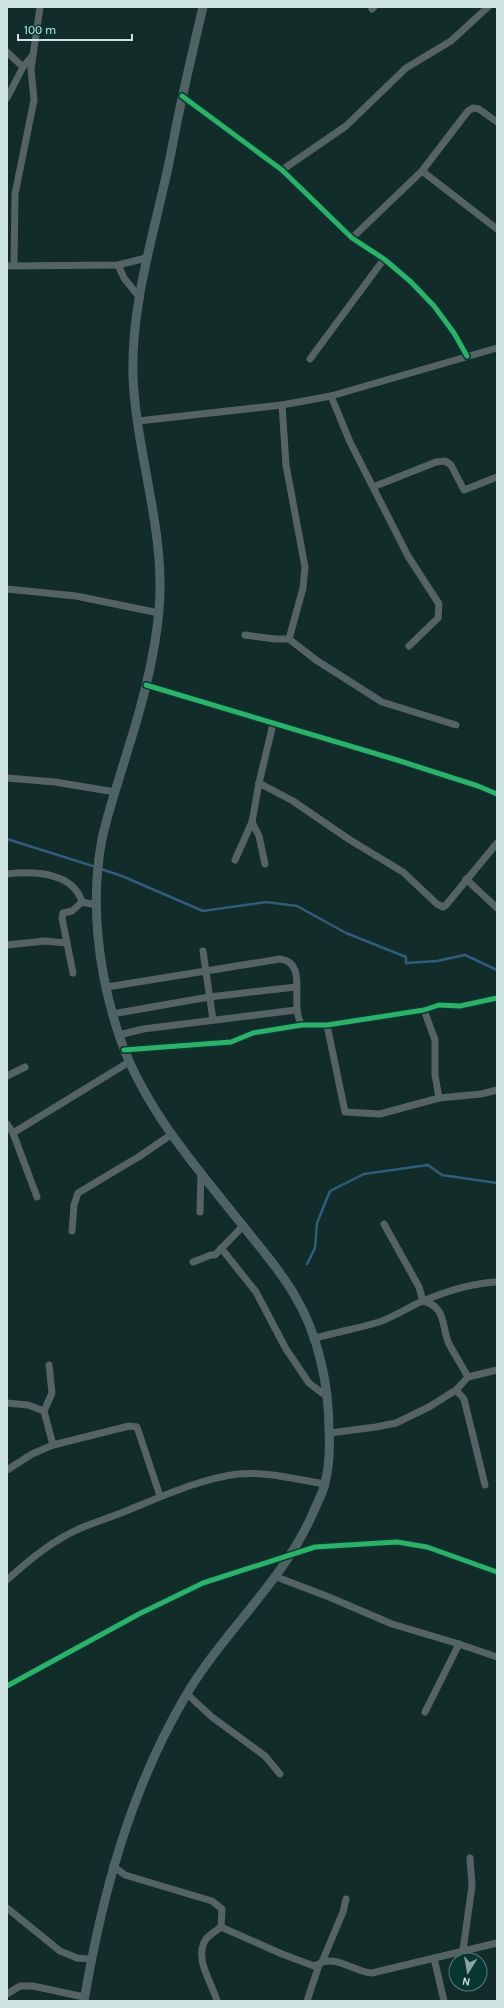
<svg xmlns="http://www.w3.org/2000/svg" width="504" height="2008" viewBox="0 0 504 2008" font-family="Karla,sans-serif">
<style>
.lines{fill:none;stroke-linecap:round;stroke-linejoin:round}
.stream{stroke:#325c7c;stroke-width:2.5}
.minor{stroke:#556365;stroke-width:7}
.major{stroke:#4f6365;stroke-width:9}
.cycleway-casing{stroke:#083632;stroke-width:8}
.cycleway{stroke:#2db169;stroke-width:5}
</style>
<rect width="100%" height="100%" fill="#122c2a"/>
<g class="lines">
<g class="stream">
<polyline points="7,839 96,867"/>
<polyline points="101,869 122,876 203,911 266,902 297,906 346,933 406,957 406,963 437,961 465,955 497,970"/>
<polyline points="307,1264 315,1248 317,1223 330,1191 364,1174 428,1165 442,1175 497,1183"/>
</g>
<g class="minor">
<polyline points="372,9 374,7"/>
<polyline points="7,52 23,67"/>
<polyline points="182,96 282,170 352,238 384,259 411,282 434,306 454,333 467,356"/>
<polyline points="7,98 23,67 33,55"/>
<polyline points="282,170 346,126 406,68 451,41 488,7"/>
<polyline points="422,171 497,229"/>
<polyline points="352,238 422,171 468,111 473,108 479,109 497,122"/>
<polyline points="14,265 15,194 34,100 31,69 40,7"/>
<polyline points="118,265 124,278 140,298"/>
<polyline points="7,266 118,265 146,258"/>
<polyline points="310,359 384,259"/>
<polyline points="331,396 350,442 408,556 439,604 438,618 409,646"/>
<polyline points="282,405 286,465 305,567 303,588 289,639"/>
<polyline points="138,421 282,405 331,396 497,348"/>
<polyline points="373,487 436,462 445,461 451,465 464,490 497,477"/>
<polyline points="7,589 76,596 159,613"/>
<polyline points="245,635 275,639 289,639 316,660 382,702 456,725"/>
<polyline points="146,685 397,760 478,786 497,794"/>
<polyline points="7,778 55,782 115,792"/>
<polyline points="259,783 293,801 350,840 403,872 437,904 443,907 446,905 497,843"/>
<polyline points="252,822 259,836 265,864"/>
<polyline points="235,860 252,822 259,783 273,724"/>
<path d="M 7,874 C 34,871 73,872 82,902 L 96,905"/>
<polyline points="466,879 497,908"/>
<polyline points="7,945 45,941 66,943"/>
<polyline points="203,951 213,1020"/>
<polyline points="73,973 62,918 63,913 72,911 82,902"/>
<path d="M 107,987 L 280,959 C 310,963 288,1005 302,1025"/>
<polyline points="424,1010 435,1040 435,1075 439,1098"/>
<polyline points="112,1014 209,997 296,987"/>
<polyline points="327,1025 345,1112 380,1114 439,1098 481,1094 497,1090"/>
<polyline points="119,1035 143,1029 296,1010"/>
<polyline points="124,1050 231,1042 253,1033 302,1025 327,1025 424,1010 439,1005 460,1006 497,998"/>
<polyline points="7,1076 25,1067"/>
<polyline points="7,1124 13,1133"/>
<polyline points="37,1197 13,1133 129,1062"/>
<polyline points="200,1212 201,1172"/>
<path d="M 384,1224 L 419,1287 L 423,1301 C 447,1307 441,1326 449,1344 C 455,1355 462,1366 468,1377"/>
<polyline points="72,1231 74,1205 78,1193 140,1156 172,1134"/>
<polyline points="221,1248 256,1292 286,1349 309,1383 326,1396"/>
<polyline points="193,1262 211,1255 215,1255 243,1226"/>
<path d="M 313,1339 C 335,1332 357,1329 379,1322 C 394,1317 408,1307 423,1301 C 447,1291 472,1283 497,1282"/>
<polyline points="49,1365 52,1393 44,1411 53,1445"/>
<polyline points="456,1390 464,1399 485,1485"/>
<polyline points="7,1403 28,1405 44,1411"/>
<polyline points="330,1433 376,1427 396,1423 429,1407 456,1390 468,1377 497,1370"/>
<polyline points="7,1470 32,1454 53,1445 129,1426 137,1427 160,1496"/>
<polyline points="274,1576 329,1597 392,1624 459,1644 497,1657"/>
<path d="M 7,1580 C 29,1560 53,1540 81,1528 C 96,1522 111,1517 126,1511 C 163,1496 199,1479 238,1474 C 267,1471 298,1480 325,1484"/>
<polyline points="7,1686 139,1614 203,1583 315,1547 397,1542 427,1547 497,1572"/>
<polyline points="187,1694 212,1717 265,1756 280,1774"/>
<polyline points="425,1712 459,1644"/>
<path d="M 113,1866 L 125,1875 L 212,1901 L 222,1909 L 221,1927 C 216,1931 210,1934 206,1939 C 193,1958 212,1982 217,2001"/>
<polyline points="7,1908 60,1951 77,1958 90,1959"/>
<path d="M 221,1927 L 282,1954 L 314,1966 C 318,1965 320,1963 323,1962 C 338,1957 356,1972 372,1973 L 497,1943"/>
<polyline points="463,1950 472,1886 470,1858"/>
<polyline points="434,1958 444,2001"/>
<polyline points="322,1962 343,1912 346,1899"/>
<polyline points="7,1994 20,1986 33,1986 84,1997"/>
<polyline points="307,2001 319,1965"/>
</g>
<path class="major" d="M 84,2001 C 102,1895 130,1791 185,1697 C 222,1633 283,1582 313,1513 C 317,1503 323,1493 325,1483 C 329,1467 330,1446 329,1430 C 329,1385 318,1334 295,1296 C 281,1271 261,1249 244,1227 C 196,1167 140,1104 117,1029 C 98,969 90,901 102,839 C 109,807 120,777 129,746 C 143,702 155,656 159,610 C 166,531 136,454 133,376 C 131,311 150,247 164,185 C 169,165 173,143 177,122 C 185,84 194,45 203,7"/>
<g class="cycleway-casing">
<g id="cycleway">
<polyline points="182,96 282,170 352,238 384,259 411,282 434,306 454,333 467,356"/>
<polyline points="146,685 397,760 478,786 497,794"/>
<polyline points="124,1050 231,1042 253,1033 302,1025 327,1025 424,1010 439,1005 460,1006 497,998"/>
<polyline points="7,1686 139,1614 203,1583 315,1547 397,1542 427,1547 497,1572"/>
</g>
</g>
<use href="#cycleway" class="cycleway"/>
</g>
<rect width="504" height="2008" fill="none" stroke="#cde4e0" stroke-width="16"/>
<g transform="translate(468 1972) rotate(191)"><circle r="19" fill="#083632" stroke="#577c78"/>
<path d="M0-3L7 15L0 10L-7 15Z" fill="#8ca4a0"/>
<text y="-6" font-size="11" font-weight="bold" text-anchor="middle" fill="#cde4e0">N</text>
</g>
<path d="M18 34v6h114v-6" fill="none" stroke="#cde4e0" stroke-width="2"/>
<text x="24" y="34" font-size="12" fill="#cde4e0" stroke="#083632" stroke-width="3" paint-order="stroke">100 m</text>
</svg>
